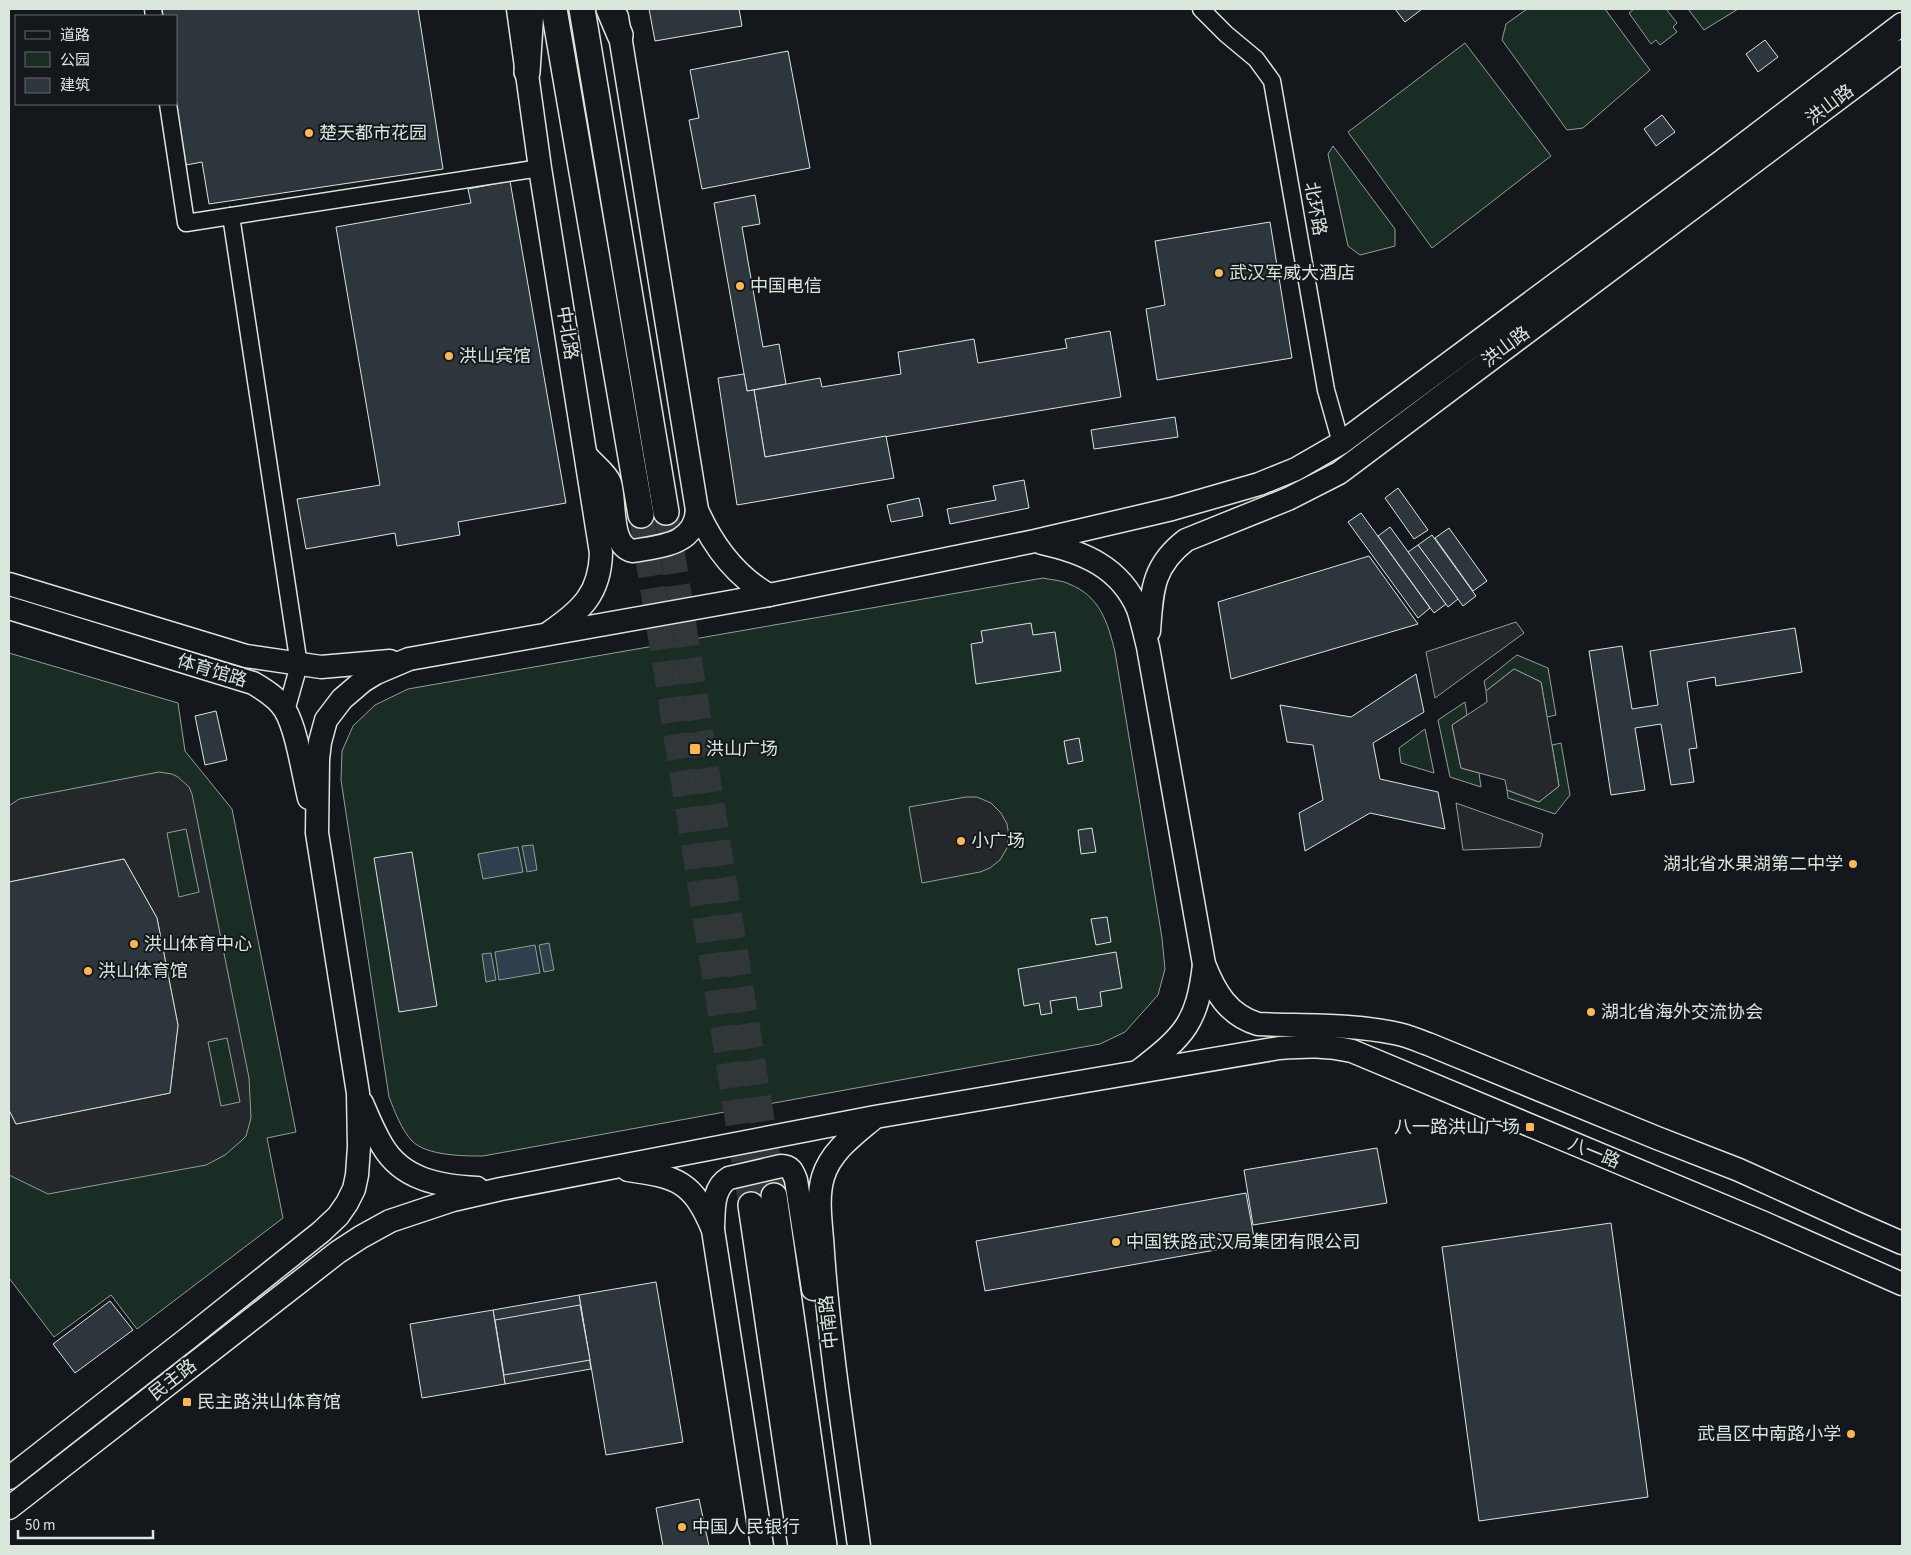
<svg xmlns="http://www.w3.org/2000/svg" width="1911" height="1555" viewBox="0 0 1911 1555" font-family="'Source Sans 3','Noto Sans SC',sans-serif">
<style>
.green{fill:#1a2d24;stroke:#939e99}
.parking{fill:#24282b;stroke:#939e99;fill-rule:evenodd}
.water{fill:#2f3f4d;stroke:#939e99}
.building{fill:#2c363c;stroke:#d8e6dc}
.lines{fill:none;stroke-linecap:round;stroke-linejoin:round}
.primary-tunnel{stroke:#313739;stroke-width:25;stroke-dasharray:25 12;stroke-linecap:butt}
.street-casing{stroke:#d8e6dc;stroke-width:19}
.secondary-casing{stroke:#d8e6dc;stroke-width:25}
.primary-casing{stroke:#d8e6dc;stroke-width:28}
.street{stroke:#14181c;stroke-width:16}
.secondary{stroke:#14181c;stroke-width:22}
.primary{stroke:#14181c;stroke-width:25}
.poi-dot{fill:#ffb74d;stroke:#14181c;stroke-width:2}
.labels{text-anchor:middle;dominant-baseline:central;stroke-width:4;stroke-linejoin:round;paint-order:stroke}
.street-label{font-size:18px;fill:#d8e6dc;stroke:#14181c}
.poi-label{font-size:18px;fill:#d8e6dc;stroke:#14181c;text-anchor:start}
</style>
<rect width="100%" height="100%" fill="#14181c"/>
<g class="green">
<polygon points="1527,9 1605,9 1650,70 1583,128 1567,130 1502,40 1506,24"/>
<polygon points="1634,9 1666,9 1677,23 1673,27 1677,32 1660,45 1656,40 1651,44 1629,13"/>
<polygon points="1688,9 1738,9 1704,30"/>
<polygon points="1465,43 1551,156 1432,248 1348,132"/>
<polygon points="1333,146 1395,229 1395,246 1360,255 1348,246 1328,154"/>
<path d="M 1043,578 C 1051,580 1061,580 1069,584 C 1100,596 1108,623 1115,652 L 1162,938 L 1165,969 L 1158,995 L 1125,1032 L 1100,1044 L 999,1062 L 483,1156 C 464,1156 427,1156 412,1141 C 401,1129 395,1112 389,1097 L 341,780 L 342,751 L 353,726 L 375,705 L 408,689 Z"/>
<polygon points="9,653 178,703 185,751 232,809 296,1132 267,1138 283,1218 137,1329 111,1295 54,1337 9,1278"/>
<polygon points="1517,655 1548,668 1556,715 1547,717 1541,682 1514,669 1486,691 1484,681"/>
<polygon points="1465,702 1467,715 1452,725 1461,768 1479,773 1481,787 1450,777 1438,720"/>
<polygon points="1425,729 1434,773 1401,763 1399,748"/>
<polygon points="1561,743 1570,795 1555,814 1508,798 1507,790 1539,802 1559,786 1552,745"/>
</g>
<g class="parking">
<polygon points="1516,622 1524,633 1435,698 1426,652"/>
<polygon points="1514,669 1541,682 1559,786 1539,802 1507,790 1505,780 1461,768 1452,725 1487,702 1486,691"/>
<path d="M 159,772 L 172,774 L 178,777 L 189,787 L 192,794 L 249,1078 L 251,1118 L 248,1129 L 246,1136 L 241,1141 L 225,1155 L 206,1165 L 48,1194 L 9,1175 L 9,1110 L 16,1124 L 170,1093 L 178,1025 L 157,918 L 124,859 L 9,882 L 9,806 L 19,799 ZM 186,829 L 199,892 L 179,897 L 167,833 ZM 227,1038 L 240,1102 L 221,1106 L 208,1042 Z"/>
<polygon points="966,797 977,797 991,803 1001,813 1007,824 1009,836 1007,848 1000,860 990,868 980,872 922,883 909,807"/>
<polygon points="1456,803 1543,834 1540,847 1463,850"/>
</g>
<g class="water">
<polygon points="533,845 537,870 527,872 522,846"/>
<polygon points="518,847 523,872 483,879 478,854"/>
<polygon points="549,943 554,970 544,972 539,945"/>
<polygon points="535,945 540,973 499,980 495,952"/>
<polygon points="491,953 496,980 486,982 482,954"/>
</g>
<g class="building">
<polygon points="162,9 418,9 443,169 209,204 202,162 186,165 176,103 176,16 163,16"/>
<polygon points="649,9 739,9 742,26 655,41"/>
<polygon points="1395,9 1422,9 1405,22"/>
<polygon points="1765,40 1778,57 1758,72 1746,54"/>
<polygon points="788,51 810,168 702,189 689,120 699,118 690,70"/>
<polygon points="1662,115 1675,132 1656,146 1644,129"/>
<polygon points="510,181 566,503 458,522 460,535 397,546 395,533 306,549 297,499 380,485 336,227 471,203 468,189"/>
<polygon points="755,195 760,224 742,227 763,347 779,344 786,384 747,391 714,203"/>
<polygon points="1270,222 1292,358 1157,380 1146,309 1165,305 1155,241"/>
<polygon points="1110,331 1121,397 765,457 754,390 820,378 822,387 901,374 898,352 974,339 978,363 1067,348 1065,339"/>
<polygon points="744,374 747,391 754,390 765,457 886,436 894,478 737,505 718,378"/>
<polygon points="1175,417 1178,437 1094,449 1091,430"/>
<polygon points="1024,480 1029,508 950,524 947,509 996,500 993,486"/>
<polygon points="1398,488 1428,530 1414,539 1385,498"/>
<polygon points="919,498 923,516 891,522 887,505"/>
<polygon points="1361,513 1430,608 1418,618 1348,522"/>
<polygon points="1390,527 1446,604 1434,613 1378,536"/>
<polygon points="1449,528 1487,581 1473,591 1435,538"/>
<polygon points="1432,535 1476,596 1463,606 1418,545"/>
<polygon points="1418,545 1458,599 1448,607 1408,552"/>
<polygon points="1369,556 1418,624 1231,679 1218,602"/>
<polygon points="1031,623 1033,635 1055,632 1061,671 976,684 971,644 983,642 981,631"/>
<polygon points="1795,628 1802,672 1716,686 1715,677 1687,682 1697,748 1689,749 1694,782 1671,785 1661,724 1635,728 1645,790 1611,795 1589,651 1622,646 1632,709 1658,705 1650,651"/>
<polygon points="1416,674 1424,712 1373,743 1380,779 1438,792 1445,829 1370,813 1305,851 1299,813 1323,800 1313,745 1287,742 1280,705 1351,717"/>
<polygon points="216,711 227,760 205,765 195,716"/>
<polygon points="1079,738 1083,761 1068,764 1064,741"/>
<polygon points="1092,828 1096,852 1081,854 1078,830"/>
<polygon points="412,852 437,1006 399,1012 374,858"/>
<polygon points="124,859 157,918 178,1025 170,1093 16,1124 9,1110 9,882"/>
<polygon points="1107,917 1111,942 1096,945 1091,919"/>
<polygon points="1116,952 1122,988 1100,992 1102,1006 1078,1010 1076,997 1050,1001 1052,1013 1041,1015 1039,1003 1024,1006 1018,969"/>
<polygon points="1377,1148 1387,1203 1253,1225 1244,1170"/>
<polygon points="1246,1193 1255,1243 985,1291 976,1241"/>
<polygon points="1611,1223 1648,1497 1479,1521 1442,1247"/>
<polygon points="656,1282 683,1442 606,1455 579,1295"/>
<polygon points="579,1295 591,1369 505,1384 493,1310"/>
<polygon points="110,1301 133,1330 75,1373 53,1344"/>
<polygon points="580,1305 590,1360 504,1375 495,1320"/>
<polygon points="493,1310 505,1384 422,1398 410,1324"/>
<polygon points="699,1499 709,1546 663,1546 656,1508"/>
</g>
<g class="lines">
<g class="primary-tunnel">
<polyline points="666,512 774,1196"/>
<polyline points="641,515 751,1205"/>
</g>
<g class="street-casing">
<g id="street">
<polyline points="153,9 154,16"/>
<polyline points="1201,9 1226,34 1256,59 1272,81 1326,390 1341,443"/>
<polyline points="168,104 186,223 540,168"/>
<polyline points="231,216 299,665 286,711"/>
</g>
</g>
<g class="secondary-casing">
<g id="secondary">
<path d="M 518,9 L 540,168 L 601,553 C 600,593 582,610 550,632"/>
<path d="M 617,17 L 697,510 C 713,546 735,576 769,595"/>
<path d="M 587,456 C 593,464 607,474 610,483 C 616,502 609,546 633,551 C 661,546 695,545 697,510"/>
<path d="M 1042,543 C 1083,552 1120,567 1138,609 C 1142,621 1145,635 1148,647 L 1204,964 C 1215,992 1228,1015 1258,1024 C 1304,1026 1349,1024 1394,1033 C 1406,1035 1417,1040 1428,1044 L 1657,1138 L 1739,1170 L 1856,1223 L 1902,1243"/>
<polyline points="9,584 246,656 321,667 390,661"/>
<path d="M 9,608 L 253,683 C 265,690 278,698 285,710 C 297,730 303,774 309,798"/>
<path d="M 1149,631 C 1152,591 1152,566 1186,540 L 1288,499 L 1339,473 L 1902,51"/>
<path d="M 1140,1070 C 1185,1035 1197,1023 1204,965"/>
<path d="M 362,1103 C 368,1117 374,1132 382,1145 C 402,1180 440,1186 477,1188"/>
<path d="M 628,1170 C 677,1177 693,1181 713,1230 L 762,1546"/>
<path d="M 713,1227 C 714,1210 712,1188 729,1178 L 781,1166 C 791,1166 793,1172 796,1180 L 813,1289"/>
<polyline points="9,1478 187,1339 321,1232 338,1216 347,1203 354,1189 357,1175 359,1147 358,1093 317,833 318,759 320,742 326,720 342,699 363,681 376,673 409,659 769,595 1035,541 1172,509 1259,484 1296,469 1341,443 1722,161 1902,24"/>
<path d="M 9,1508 L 338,1252 L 361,1237 L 390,1221 L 453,1200 L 501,1189 L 875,1117 L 1279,1048 C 1306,1046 1326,1045 1352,1051 L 1764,1223 L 1902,1284"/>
<path d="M 859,1546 C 846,1449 830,1351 823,1253 C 822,1229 816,1200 823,1177 C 831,1151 854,1135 874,1118"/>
</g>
</g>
<g class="primary-casing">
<g id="primary">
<polyline points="554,9 641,515"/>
<polyline points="582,9 666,512"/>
<polyline points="609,9 620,35"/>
<polyline points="527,72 531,9"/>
<polyline points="774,1196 824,1546"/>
<polyline points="751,1205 801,1546"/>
</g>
</g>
<use href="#street" class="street"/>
<use href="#secondary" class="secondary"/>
<use href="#primary" class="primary"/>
</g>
<g class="poi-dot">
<circle cx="309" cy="133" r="5"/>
<circle cx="1219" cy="273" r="5"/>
<circle cx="740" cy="286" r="5"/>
<circle cx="449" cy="356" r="5"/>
<rect x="689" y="743" width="12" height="12" rx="2.5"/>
<circle cx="961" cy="841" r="5"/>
<circle cx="1853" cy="864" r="5"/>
<circle cx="134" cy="944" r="5"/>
<circle cx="88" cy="971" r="5"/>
<circle cx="1591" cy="1012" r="5"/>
<rect x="1525" y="1122" width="10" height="10" rx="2.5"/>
<circle cx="1116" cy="1242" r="5"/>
<rect x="182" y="1397" width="10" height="10" rx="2.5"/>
<circle cx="1851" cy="1434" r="5"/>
<circle cx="682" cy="1527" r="5"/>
</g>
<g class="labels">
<g class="street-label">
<text transform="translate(1830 105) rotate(-37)">洪山路</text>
<text transform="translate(1315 209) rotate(80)">北环路</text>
<text transform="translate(567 333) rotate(81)">中北路</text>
<text transform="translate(1506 347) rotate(-37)">洪山路</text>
<text transform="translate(212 671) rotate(17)">体育馆路</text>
<text transform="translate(1594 1153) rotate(22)">八一路</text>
<text transform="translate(829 1322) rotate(-96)">中南路</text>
<text transform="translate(173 1380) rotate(-38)">民主路</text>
</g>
<g class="poi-label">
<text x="319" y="133">楚天都市花园</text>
<text x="1229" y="273">武汉军威大酒店</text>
<text x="750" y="286">中国电信</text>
<text x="459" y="356">洪山宾馆</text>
<text x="706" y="749">洪山广场</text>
<text x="971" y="841">小广场</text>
<text x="1843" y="864" text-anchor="end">湖北省水果湖第二中学</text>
<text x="144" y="944">洪山体育中心</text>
<text x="98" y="971">洪山体育馆</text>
<text x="1601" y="1012">湖北省海外交流协会</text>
<text x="1520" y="1127" text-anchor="end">八一路洪山广场</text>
<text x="1126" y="1242">中国铁路武汉局集团有限公司</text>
<text x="197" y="1402">民主路洪山体育馆</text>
<text x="1841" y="1434" text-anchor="end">武昌区中南路小学</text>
<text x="692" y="1527">中国人民银行</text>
</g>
</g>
<rect width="1911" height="1555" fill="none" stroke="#d8e6dc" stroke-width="20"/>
<rect x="15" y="15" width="162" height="90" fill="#14181c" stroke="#626a69"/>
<rect x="25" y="31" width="25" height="8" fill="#14181c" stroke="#626a69"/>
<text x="60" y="40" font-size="15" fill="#d8e6dc">道路</text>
<rect x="25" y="52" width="25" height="15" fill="#1a2d24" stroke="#626a69"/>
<text x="60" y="65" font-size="15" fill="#d8e6dc">公园</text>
<rect x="25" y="78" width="25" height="15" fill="#2c363c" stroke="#626a69"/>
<text x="60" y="90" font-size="15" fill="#d8e6dc">建筑</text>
<path d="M18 1530v8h135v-8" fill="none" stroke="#d8e6dc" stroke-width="2.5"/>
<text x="25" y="1530" font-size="15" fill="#d8e6dc" stroke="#14181c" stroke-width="4" paint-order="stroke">50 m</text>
</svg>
